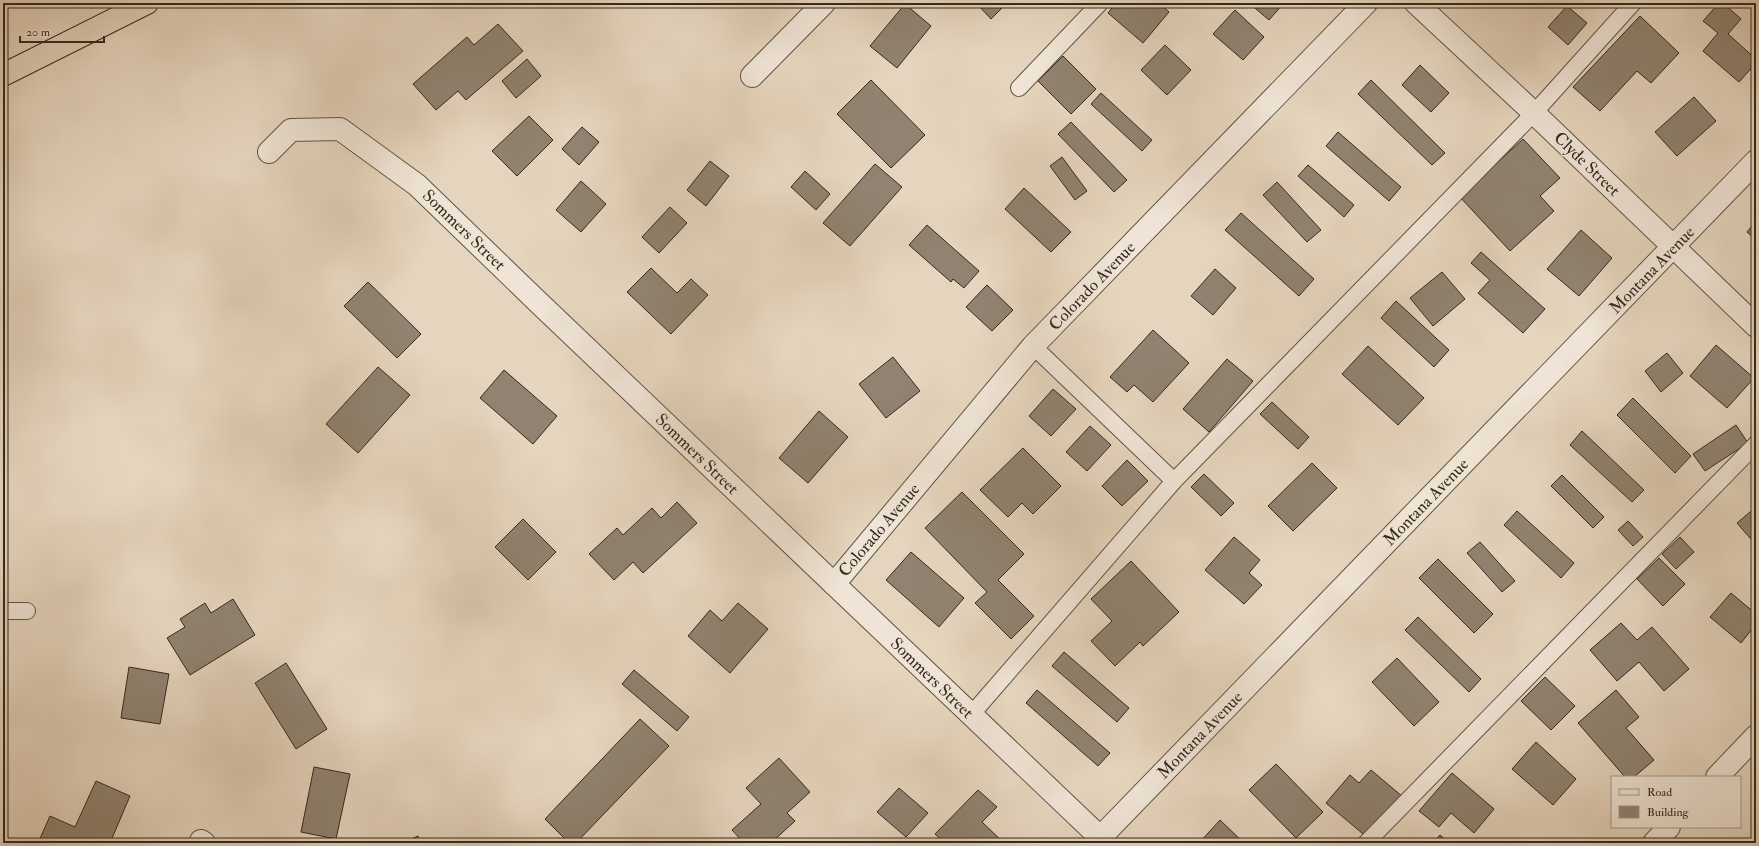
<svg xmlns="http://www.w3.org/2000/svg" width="1759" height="846" viewBox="0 0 1759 846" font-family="'IM FELL Double Pica',serif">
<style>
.building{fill:#908371;stroke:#332a1d}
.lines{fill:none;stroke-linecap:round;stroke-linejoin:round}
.service-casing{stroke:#605545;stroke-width:18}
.minor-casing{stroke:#605545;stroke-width:24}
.motorway-casing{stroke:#332a1d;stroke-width:24}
.service{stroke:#efe4d5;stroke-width:16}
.minor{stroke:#efe4d5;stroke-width:22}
.motorway{stroke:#e6d5be;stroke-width:22}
.labels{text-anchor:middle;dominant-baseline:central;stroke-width:3;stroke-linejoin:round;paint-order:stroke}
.street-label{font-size:17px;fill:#332a1d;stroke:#efe4d5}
</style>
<rect width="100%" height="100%" fill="#e6d5be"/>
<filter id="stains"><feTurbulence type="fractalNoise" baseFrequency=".005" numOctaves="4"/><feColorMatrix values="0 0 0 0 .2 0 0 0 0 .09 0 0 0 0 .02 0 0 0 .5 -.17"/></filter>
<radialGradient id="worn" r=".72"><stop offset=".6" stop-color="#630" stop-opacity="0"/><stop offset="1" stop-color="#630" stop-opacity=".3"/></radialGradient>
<g class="building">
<polygon points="976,3 1007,3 991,19"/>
<polygon points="1116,3 1159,3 1169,12 1143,43 1108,13"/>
<polygon points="1249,3 1284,3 1269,20"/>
<polygon points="1719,3 1723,3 1741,19 1728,34 1756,59 1756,63 1739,82 1703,51 1718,33 1703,21"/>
<polygon points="905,4 931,26 897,68 870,46"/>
<polygon points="1567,6 1587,23 1568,45 1548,27"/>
<polygon points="1235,10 1264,37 1243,60 1213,34"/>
<polygon points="1640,16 1679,53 1651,83 1637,71 1600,111 1573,87"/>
<polygon points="498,24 523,51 466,100 458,91 436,110 413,84 467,37 474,45"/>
<polygon points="1165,45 1191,70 1167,95 1141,70"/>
<polygon points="1063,56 1096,89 1071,114 1038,81"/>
<polygon points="527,59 541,76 516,98 502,81"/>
<polygon points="1420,65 1449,93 1431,112 1402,85"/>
<polygon points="871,80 925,135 891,168 837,114"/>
<polygon points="1371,80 1445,153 1432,165 1358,94"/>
<polygon points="1101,93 1152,140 1142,151 1091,104"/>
<polygon points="1694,97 1716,121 1677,156 1655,132"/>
<polygon points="529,116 553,140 517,176 492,151"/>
<polygon points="1071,122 1127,180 1114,192 1058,134"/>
<polygon points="582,127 599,142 579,165 562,149"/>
<polygon points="1338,132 1401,187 1389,201 1326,146"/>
<polygon points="1523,139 1560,178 1540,196 1554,211 1510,251 1460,197"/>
<polygon points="1062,157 1087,191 1075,200 1050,166"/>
<polygon points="710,161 729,176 706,206 687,190"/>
<polygon points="875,164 902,187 850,246 823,223"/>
<polygon points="1308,165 1354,205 1344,217 1298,176"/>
<polygon points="805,171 830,194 816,210 791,187"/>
<polygon points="581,181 606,204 581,232 556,210"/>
<polygon points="1277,182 1321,230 1307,242 1263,195"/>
<polygon points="1024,188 1071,232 1051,252 1005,209"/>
<polygon points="670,207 687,223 659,253 642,237"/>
<polygon points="1241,213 1314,279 1299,296 1225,230"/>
<polygon points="1756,221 1756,240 1747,232"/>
<polygon points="927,225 979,271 964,288 953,279 951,282 909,245"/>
<polygon points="1581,230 1612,258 1579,296 1547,269"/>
<polygon points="1481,252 1545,309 1523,333 1478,293 1490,280 1471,263"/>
<polygon points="651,268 677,293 691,279 708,295 671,334 627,292"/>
<polygon points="1215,269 1236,288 1213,315 1191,296"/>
<polygon points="1442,272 1465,299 1433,326 1410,298"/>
<polygon points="368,282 421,334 397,358 344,306"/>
<polygon points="987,285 1013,310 992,331 966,307"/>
<polygon points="1396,301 1449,350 1434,367 1381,318"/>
<polygon points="1153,330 1189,363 1153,402 1134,385 1127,392 1110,377"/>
<polygon points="1716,345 1754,378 1727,408 1690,376"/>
<polygon points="1368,346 1424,398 1398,425 1342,374"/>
<polygon points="1667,353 1683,373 1661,392 1645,371"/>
<polygon points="893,357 920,391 886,418 859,384"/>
<polygon points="1227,359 1253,381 1209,432 1183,409"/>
<polygon points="378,367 410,395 358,453 326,424"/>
<polygon points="504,370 557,416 533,444 480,398"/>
<polygon points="1053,389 1076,409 1051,436 1029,416"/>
<polygon points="1633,398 1691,456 1675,473 1617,415"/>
<polygon points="1272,402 1309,437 1298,449 1260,414"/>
<polygon points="819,411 848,437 808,483 779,458"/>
<polygon points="1736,425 1748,443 1705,471 1693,454"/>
<polygon points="1090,426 1111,445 1087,471 1066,452"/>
<polygon points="1582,431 1644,490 1632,502 1570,445"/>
<polygon points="1023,448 1061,486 1033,514 1022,503 1008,517 980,490"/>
<polygon points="1127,460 1148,481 1122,506 1102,486"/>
<polygon points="1312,463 1337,488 1293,531 1268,506"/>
<polygon points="1204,474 1234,503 1221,516 1191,487"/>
<polygon points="1562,475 1604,517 1593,528 1551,486"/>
<polygon points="962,492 1024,554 998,580 1034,616 1011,639 975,603 987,592 925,528"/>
<polygon points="677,502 697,523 643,573 633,562 614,580 589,554 617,528 623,535 652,508 661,518"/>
<polygon points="1756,507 1756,545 1737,523"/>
<polygon points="1517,511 1574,563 1561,578 1504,525"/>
<polygon points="523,519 556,552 528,580 495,547"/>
<polygon points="1628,521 1643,537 1633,546 1618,530"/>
<polygon points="1234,537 1260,560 1249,573 1262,585 1244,604 1205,570"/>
<polygon points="1680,537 1694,552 1676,569 1662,554"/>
<polygon points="1480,542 1515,581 1502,592 1467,553"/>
<polygon points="911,552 964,598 939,627 886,580"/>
<polygon points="1659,558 1685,584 1663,606 1637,579"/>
<polygon points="1438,559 1493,614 1474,633 1419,578"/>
<polygon points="1131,561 1179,612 1143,646 1140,642 1115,666 1091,641 1112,621 1091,599"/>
<polygon points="1731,593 1756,614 1756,624 1741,643 1710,617"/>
<polygon points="233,599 255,635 190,675 167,638 185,627 180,619 205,603 211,613"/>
<polygon points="738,603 768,629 730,673 688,636 710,610 722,621"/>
<polygon points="1418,617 1481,679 1469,692 1405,630"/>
<polygon points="1621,623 1637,640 1652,627 1689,669 1664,691 1639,662 1617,681 1590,650"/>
<polygon points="1064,652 1129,708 1117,722 1052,666"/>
<polygon points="1397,658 1439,702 1414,726 1372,682"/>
<polygon points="286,663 327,729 296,749 255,683"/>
<polygon points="129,667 169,674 160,724 121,718"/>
<polygon points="634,670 689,717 677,731 622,684"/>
<polygon points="1545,677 1575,706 1551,730 1521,701"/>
<polygon points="1037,690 1110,753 1098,766 1026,703"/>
<polygon points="1616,690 1639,717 1626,728 1654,760 1634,777 1625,777 1578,723"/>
<polygon points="640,719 669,746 576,843 569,843 545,819"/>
<polygon points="1536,742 1576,779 1553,805 1512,769"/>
<polygon points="779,758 810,792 787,813 795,821 771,843 744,843 732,830 761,804 746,788"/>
<polygon points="1276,764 1323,812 1296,838 1249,790"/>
<polygon points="314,767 350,774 336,839 301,832"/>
<polygon points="1371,770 1403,797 1368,838 1326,803 1350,775 1359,783"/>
<polygon points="1452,773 1494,809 1474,833 1451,813 1439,827 1419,811"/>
<polygon points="96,781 130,796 110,843 38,843 50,816 75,827"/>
<polygon points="899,788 928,813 906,837 877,812"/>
<polygon points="978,790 997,807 982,822 1004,843 945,843 935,834"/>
<polygon points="1220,820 1244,843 1199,843"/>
<polygon points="1440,835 1449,843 1433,843"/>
<polygon points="418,836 421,843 403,843"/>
</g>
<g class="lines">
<g class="service-casing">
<g id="service">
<polyline points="1019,88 1100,3"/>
<polyline points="1033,346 1174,481"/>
<polyline points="3,611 27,611"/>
<polyline points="971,715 1174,481 1534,113 1633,3"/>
<polyline points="1366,843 1756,444"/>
</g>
</g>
<g class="minor-casing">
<g id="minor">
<polyline points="1416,3 1534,113 1756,326"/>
<polyline points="752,76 824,3"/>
<polyline points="269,152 291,130 340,129 417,185 538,302 1106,843"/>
<polyline points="834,584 1033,346 1366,3"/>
<polyline points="1717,777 1756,736"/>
<polyline points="200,843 201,841 204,843"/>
<polyline points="1095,843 1756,161"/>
<polyline points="1654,843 1669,827"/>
</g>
</g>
<g class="motorway-casing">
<polyline id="motorway" points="3,75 147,3"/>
</g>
<use href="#service" class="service"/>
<use href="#minor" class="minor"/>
<use href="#motorway" class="motorway"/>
</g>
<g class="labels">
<g class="street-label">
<text transform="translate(1587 164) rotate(44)">Clyde Street</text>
<text transform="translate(464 230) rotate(44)">Sommers Street</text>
<text transform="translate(1652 270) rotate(-46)">Montana Avenue</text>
<text transform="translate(1092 286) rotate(-46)">Colorado Avenue</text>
<text transform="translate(697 454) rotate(44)">Sommers Street</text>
<text transform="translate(1426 502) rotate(-46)">Montana Avenue</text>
<text transform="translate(879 530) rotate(-50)">Colorado Avenue</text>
<text transform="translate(932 678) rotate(44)">Sommers Street</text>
<text transform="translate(1200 735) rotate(-46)">Montana Avenue</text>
</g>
</g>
<rect width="1759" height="846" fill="none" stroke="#e6d5be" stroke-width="16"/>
<rect x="4" y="4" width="1751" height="838" fill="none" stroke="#332a1d" stroke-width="2"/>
<rect x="8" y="8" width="1743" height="830" fill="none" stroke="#332a1d"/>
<rect x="1611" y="776" width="130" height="52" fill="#efe4d5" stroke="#a49a8b"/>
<rect x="1619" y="789" width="20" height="6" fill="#efe4d5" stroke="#a49a8b"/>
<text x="1647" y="796" font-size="12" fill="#332a1d">Road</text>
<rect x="1619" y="806" width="20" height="12" fill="#908371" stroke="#a49a8b"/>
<text x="1647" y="816" font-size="12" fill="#332a1d">Building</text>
<path d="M20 36v6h84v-6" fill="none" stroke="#332a1d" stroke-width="2"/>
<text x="26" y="36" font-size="12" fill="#332a1d" stroke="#efe4d5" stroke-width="3" paint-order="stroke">20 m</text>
<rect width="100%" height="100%" filter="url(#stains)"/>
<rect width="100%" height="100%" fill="url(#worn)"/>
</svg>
